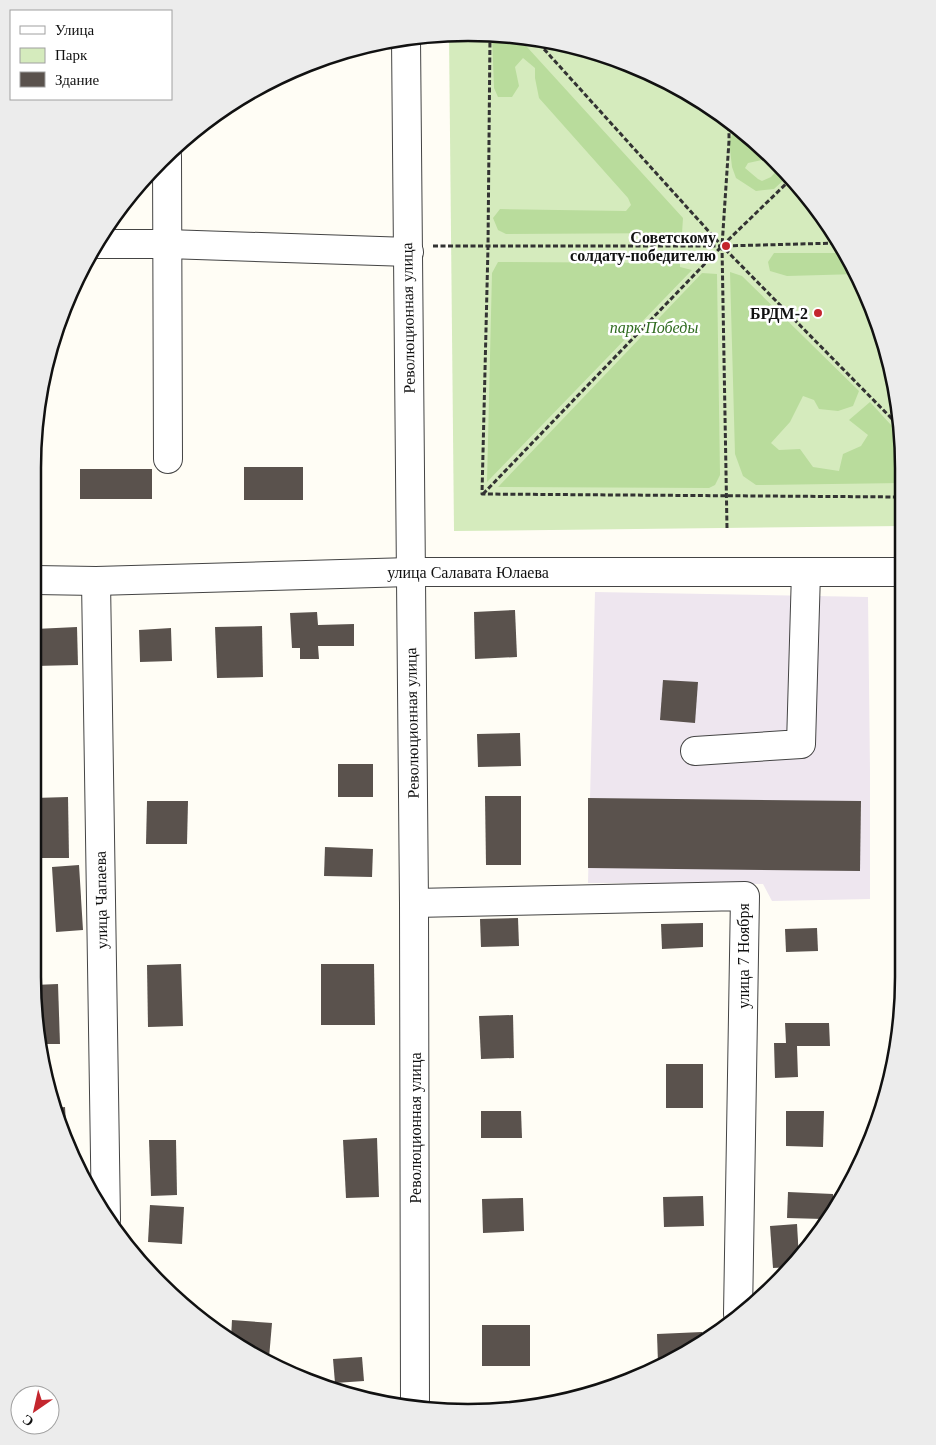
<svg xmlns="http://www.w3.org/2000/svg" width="936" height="1445" viewBox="0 0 936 1445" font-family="'Times New Roman',serif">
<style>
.industrial{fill:#eee6ef}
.green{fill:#d5ebbd}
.forest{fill:#b9dc9c}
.building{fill:#5a524d}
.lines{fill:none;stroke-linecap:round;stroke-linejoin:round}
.minor-casing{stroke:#444;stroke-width:30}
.path{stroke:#333;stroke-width:3;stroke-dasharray:5 2.5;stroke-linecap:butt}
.minor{stroke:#fff;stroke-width:28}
.poi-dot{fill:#c4262e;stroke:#fff;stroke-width:2}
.labels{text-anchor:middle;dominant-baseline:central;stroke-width:5;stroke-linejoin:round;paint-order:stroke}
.poi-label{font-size:16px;font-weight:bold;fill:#111;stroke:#fff;text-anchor:end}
.street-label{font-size:16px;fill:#111;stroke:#fff}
.park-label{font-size:16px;font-style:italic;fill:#2f6b1f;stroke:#fff}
.rim{fill:none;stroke:#111;stroke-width:2.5}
</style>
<rect width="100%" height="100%" fill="#fffdf5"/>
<polygon class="industrial" points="595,592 868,597 870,772 870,899 772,901 763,884 588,883"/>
<polygon class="green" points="449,34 525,36 608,56 685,91 755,140 813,203 859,276 889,356 903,440 902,526 454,531"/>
<g class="forest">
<polygon points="492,35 517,36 683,218 682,233 506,234 498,230 493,218 500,209 626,211 631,205 628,198 539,98 535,78 535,68 523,58 515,67 519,86 512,97 498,97 494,88"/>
<polygon points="736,127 755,140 768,154 762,160 748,163 745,168 758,179 762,181 771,177 780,167 788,176 774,189 756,191 736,178 732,167 729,141"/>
<polygon points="774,253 845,253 858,274 787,276 770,271 768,262"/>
<polygon points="498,262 680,263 680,267 692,270 487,482 492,273"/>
<polygon points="730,272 742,276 859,391 853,406 838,411 819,409 814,400 803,396 790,422 771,443 779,450 800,449 813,467 839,471 843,454 861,446 868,435 849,420 870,402 902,437 902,483 756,485 743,476 735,454"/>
<polygon points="702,273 717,274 720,475 715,485 709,488 498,487"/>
</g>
<g class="building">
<rect x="244" y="467" width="59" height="33"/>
<rect x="80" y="469" width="72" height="30"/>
<polygon points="515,610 517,657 475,659 474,612"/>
<polygon points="317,612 318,625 354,624 354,646 318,646 319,659 300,659 300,648 292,648 290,613"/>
<polygon points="262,626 263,677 217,678 215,627"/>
<polygon points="77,627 78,665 35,666 35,629"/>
<polygon points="171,628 172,661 140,662 139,630"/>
<polygon points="663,680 698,682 695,723 660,720"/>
<polygon points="520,733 521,766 478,767 477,734"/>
<rect x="338" y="764" width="35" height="33"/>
<polygon points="485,796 521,796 521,865 486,865"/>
<polygon points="68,797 69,858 33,858 34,798"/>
<polygon points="588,798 861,801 860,871 588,868"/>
<polygon points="147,801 188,801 187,844 146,844"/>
<polygon points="325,847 373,849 372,877 324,876"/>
<polygon points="79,865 83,930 56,932 52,867"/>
<polygon points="518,918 519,946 481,947 480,919"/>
<polygon points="703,923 703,947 662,949 661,924"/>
<polygon points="817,928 818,951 786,952 785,929"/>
<polygon points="181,964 183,1026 148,1027 147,965"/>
<polygon points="321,964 374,964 375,1025 321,1025"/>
<polygon points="58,984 60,1044 44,1044 34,985"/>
<polygon points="513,1015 514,1058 481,1059 479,1016"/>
<polygon points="785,1023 829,1023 830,1046 797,1046 798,1077 775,1078 774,1043 786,1043"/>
<rect x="666" y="1064" width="37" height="44"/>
<polygon points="65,1107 67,1139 56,1117 54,1108"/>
<polygon points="481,1111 521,1111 522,1138 481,1138"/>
<polygon points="786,1111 824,1111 823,1147 786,1146"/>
<polygon points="377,1138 379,1197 346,1198 343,1140"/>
<polygon points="149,1140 176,1140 177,1195 151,1196"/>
<polygon points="788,1192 833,1194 833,1204 823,1219 787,1218"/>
<polygon points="703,1196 704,1226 664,1227 663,1197"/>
<polygon points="523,1198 524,1231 483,1233 482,1199"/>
<polygon points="150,1205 184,1207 182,1244 148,1242"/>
<polygon points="797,1224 799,1259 792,1267 773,1268 770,1226"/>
<polygon points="232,1320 272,1323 269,1358 231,1338"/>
<rect x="482" y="1325" width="48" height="41"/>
<polygon points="702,1332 703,1342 658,1363 657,1334"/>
<polygon points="362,1357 364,1381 335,1383 333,1359"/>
</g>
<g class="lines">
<g class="minor-casing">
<g id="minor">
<polyline points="406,39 414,903 415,1407"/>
<polyline points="167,156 168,459"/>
<polyline points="98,244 167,244 409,252"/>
<polyline points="35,580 96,581 410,572 902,572"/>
<polyline points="96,581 106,1220"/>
<polyline points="695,751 801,744 806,572"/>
<polyline points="414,903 745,896 738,1314"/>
</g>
</g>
<g class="path">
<polyline points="490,35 488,247 482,494 902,497"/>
<polyline points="534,38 722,246 900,427"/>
<polyline points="433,246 722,246 839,243"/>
<polyline points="483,494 722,246 791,179"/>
<polyline points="727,528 722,246 729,141 729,122"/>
</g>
<use href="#minor" class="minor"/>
</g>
<g class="poi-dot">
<circle cx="726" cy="246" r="5"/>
<circle cx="818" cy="313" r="5"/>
</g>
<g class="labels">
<g class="poi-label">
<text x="716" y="237">Советскому<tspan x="716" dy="18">солдату-победителю</tspan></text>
<text x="808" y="313">БРДМ-2</text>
</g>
<g class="street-label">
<text transform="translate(408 318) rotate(-91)">Революционная улица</text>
<text x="468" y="572">улица Салавата Юлаева</text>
<text transform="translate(412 723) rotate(-91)">Революционная улица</text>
<text transform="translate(101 900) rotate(-91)">улица Чапаева</text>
<text transform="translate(743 956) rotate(-90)">улица 7 Ноября</text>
<text transform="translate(415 1128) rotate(-90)">Революционная улица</text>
</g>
<g class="park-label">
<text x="654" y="327">парк Победы</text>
</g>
</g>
<path d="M0 0H936V1445H0ZM468 41H468A427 427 0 0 1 895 468V977A427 427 0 0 1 468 1404H468A427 427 0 0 1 41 977V468A427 427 0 0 1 468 41Z" fill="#ececec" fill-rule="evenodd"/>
<path class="rim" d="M468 41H468A427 427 0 0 1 895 468V977A427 427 0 0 1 468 1404H468A427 427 0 0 1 41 977V468A427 427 0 0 1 468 41Z"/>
<rect x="10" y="10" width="162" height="90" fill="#ffffff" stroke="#a0a0a0"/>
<rect x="20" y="26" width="25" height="8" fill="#ffffff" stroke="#a0a0a0"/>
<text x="55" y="35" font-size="15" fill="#111111">Улица</text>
<rect x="20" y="48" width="25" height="15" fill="#d5ebbd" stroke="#a0a0a0"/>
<text x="55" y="60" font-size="15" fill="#111111">Парк</text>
<rect x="20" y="72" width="25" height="15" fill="#5a524d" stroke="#a0a0a0"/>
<text x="55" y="85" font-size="15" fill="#111111">Здание</text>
<g transform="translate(35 1410) rotate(214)"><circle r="24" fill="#ffffff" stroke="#a0a0a0"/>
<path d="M0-4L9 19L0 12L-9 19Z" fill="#c4262e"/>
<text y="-8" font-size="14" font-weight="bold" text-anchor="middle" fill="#111111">С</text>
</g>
</svg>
